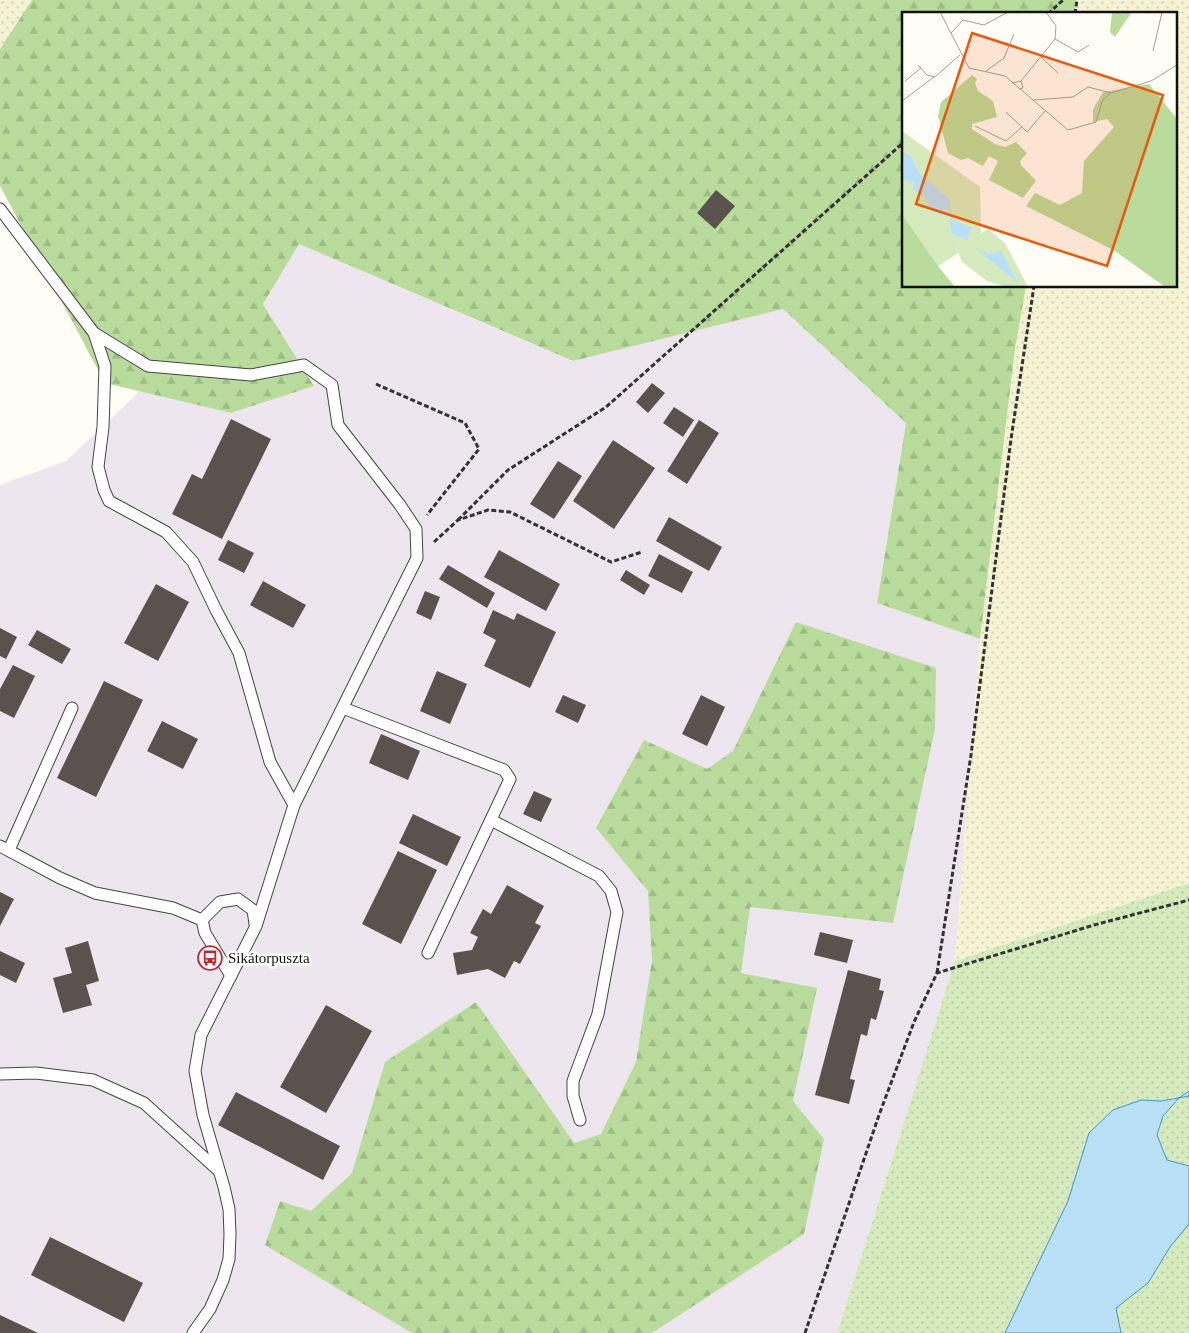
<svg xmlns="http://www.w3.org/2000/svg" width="1189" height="1333" viewBox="0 0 1189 1333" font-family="'Times New Roman',serif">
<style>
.industrial{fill:#eee6ef}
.farmland{fill:url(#farmland-dots)}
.grass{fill:url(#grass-dots)}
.forest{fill:url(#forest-firs)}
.water{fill:#b9e0f7;stroke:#3f96cf}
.building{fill:#5a524d}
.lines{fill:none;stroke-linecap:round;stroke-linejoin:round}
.lane-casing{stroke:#444;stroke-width:13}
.path{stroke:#333;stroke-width:3;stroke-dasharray:5 2.5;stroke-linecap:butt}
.lane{stroke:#fff;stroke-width:11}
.labels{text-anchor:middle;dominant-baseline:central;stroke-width:5;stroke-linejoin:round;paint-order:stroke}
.poi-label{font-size:15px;fill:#111;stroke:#fff;text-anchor:start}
.inset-road{fill:none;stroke:#a09f9a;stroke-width:1}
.view{fill:#e8590c;fill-opacity:0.15;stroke:#e8590c;stroke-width:2.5}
.inset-edge{fill:none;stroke:#111;stroke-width:2.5}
</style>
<defs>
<pattern id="farmland-dots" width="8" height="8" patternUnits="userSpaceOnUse" patternTransform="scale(1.25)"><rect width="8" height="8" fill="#f6f3d4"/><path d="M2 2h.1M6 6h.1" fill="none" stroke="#d2cfb5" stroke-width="1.8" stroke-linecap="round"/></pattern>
<pattern id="grass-dots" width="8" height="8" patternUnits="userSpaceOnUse" patternTransform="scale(1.25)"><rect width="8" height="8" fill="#d5ebbd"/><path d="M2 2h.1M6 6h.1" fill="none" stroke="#b6c8a1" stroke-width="1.8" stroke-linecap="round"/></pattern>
<pattern id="forest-firs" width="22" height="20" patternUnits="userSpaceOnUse" patternTransform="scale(1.25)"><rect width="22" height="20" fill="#b9dc9c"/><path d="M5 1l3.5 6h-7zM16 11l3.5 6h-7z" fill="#9ebc85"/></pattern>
</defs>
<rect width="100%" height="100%" fill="#fffdf5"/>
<polygon class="industrial" points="299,244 572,361 783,309 906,423 877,603 980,639 955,961 837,1333 0,1333 0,485 66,461 140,391 231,413 314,386 263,304"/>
<g class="farmland">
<polygon points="0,0 32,0 0,49"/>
<polygon points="1076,0 1189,0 1189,883 955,961 980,639 1015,349 1026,286 1175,286 1175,14 1074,14"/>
</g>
<polygon class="grass" points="1189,883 1189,1333 837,1333 955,961"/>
<g class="forest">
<polygon points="32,0 1076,0 1074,14 903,14 903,286 1026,286 1015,349 980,639 877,603 906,423 783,309 573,361 299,244 263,304 314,386 231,413 105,383 0,186 0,49"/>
<polygon points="796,622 936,668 935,729 893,923 750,907 741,973 817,988 793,1101 824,1139 804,1234 652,1333 412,1333 265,1245 280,1201 311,1211 352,1173 385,1062 476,1002 574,1143 601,1134 636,1062 652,960 648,891 596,828 644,740 707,769 733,751"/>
</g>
<polygon class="water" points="1189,1091 1189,1096 1179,1098 1163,1116 1157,1135 1167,1160 1189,1166 1189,1224 1170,1247 1148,1283 1116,1308 1121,1333 1005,1333 1068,1201 1089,1133 1113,1110 1141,1100 1161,1101 1179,1098"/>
<g class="building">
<polygon points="716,190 735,206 715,229 697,213"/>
<polygon points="652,383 665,393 648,413 636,402"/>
<polygon points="674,407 694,420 683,437 663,423"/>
<polygon points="231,419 271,439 222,539 172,514 192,474 202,479"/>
<polygon points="699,420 719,433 687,484 667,471"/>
<polygon points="613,440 655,468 614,529 573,501"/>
<polygon points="558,461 582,476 554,519 530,504"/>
<polygon points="669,517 722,547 709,571 656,541"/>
<polygon points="228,540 254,553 244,573 218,560"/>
<polygon points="499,550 560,584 546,611 484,577"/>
<polygon points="659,554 693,572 682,593 648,576"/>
<polygon points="448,565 495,593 487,608 439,579"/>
<polygon points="626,570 650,585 644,595 620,580"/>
<polygon points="263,581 306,605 293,628 250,605"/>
<polygon points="156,584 189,602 158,661 124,643"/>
<polygon points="425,591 440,597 431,620 416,613"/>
<polygon points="493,610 514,620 517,613 556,632 530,688 484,666 496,640 483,633"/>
<polygon points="0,628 17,637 6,659 0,656"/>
<polygon points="37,630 71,649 62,664 28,645"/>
<polygon points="13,665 35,676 14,718 0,711 0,689"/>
<polygon points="437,671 467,684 450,724 420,711"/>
<polygon points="104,681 143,700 96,797 57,778"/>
<polygon points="563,695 586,705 578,723 555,712"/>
<polygon points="701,695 725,707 707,746 682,734"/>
<polygon points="162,721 198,739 183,769 147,751"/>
<polygon points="381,734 420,751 408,780 369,763"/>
<polygon points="534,791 552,799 541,822 523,814"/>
<polygon points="413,814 461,837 447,866 399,843"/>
<polygon points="398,851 437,870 401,944 362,924"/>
<polygon points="507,885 544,906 535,923 541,926 520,964 514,961 505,978 488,969 457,975 453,953 472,950 478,937 470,933 483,909 491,914"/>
<polygon points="0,892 14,899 0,926"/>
<polygon points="820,932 853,940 847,963 814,955"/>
<polygon points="88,941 99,981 86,985 92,1005 63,1013 53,978 72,973 65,948"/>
<polygon points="0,951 25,963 16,983 0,975"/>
<polygon points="848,970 881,979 879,990 884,991 876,1020 871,1018 867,1036 861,1034 850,1079 855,1080 849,1104 815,1095"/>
<polygon points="326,1005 372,1031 326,1113 280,1087"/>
<polygon points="236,1092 340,1146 323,1180 218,1125"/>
<polygon points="50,1237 143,1283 124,1322 31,1275"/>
<polygon points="0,1315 38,1333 0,1333"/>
</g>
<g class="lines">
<g class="lane-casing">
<g id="lane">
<polyline points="0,209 94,333 148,366 251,375 304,365 332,385 338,425 400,505 416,529 417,558 294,805 256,926 201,1035 195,1071 203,1115 224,1187 229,1209 230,1234 229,1259 223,1280 210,1309 193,1333"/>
<polyline points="94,333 105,366 103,427 98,467 104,490 109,501 166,532 193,562 216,610 239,653 270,762 294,805"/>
<polyline points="343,708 504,770 510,779 428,953"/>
<polyline points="491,820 599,876 611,891 617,912 598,1014 573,1081 573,1096 580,1120"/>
<polyline points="0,846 60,878 95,893 173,908 202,920"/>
<polyline points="9,850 72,708"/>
<polyline points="231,976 205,933 202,920 220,902 238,899 253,910 255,924"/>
<polyline points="0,1074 36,1073 93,1080 144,1103 219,1171"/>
</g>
</g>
<g class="path">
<polyline points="1048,14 1063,0"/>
<polyline points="1075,14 1077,0"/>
<polyline points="376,384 465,423 479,449 427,515"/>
<polyline points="458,520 508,470 606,407 903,143"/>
<polyline points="434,542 458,520 488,510 510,512 611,562 642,552"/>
<polyline points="937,973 971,755 1011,439 1034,286"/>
<polyline points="805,1333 879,1115 914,1022 937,973 1094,925 1189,900"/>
</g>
<use href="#lane" class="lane"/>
</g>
<defs>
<g id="bus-ring" transform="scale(1.25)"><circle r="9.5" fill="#fff" stroke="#c4262e" stroke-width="1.5"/><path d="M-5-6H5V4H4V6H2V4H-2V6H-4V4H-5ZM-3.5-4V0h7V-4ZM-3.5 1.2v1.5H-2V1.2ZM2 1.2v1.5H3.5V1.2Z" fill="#c4262e"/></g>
</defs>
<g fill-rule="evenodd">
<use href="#bus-ring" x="210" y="958"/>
</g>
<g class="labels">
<g class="poi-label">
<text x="228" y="958">Sikátorpuszta</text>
</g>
</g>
<g transform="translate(902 12)">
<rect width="275" height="275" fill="#fffdf5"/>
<path d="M 0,119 L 78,175 L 79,221 L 73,218 L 54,235 L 56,241 L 36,254 L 0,202 Z" fill="#d5ebbd"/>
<path d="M 210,0 L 230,0 L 213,25 L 208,20 ZM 70,63 L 75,67 L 73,71 L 76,79 L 91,89 L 95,105 L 70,112 L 70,117 L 93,132 L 103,135 L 114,130 L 125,141 L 118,149 L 119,153 L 134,169 L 121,186 L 87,168 L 96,149 L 87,144 L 81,154 L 66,146 L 59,148 L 46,141 L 36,104 L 39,90 ZM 247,72 L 275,107 L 275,275 L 263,275 L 213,239 L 124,194 L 133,181 L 158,193 L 180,181 L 182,149 L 212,115 L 205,107 L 191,110 L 191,97 L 201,80 ZM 0,202 L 36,254 L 53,275 L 0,275 Z" fill="#b9dc9c"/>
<path d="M 69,216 L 79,221 L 86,217 L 103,231 L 126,275 L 104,275 L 85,269 L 60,250 L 54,235 L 69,220 Z" fill="#d5ebbd"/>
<path d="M 0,139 L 9,145 L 17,161 L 47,187 L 50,207 L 69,216 L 65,228 L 50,222 L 47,198 L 40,197 L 41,205 L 31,199 L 21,183 L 12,178 L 12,171 L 0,168 ZM 72,235 L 86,242 L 99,239 L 117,272 Z" fill="#b9e0f7"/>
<path class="inset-road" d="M 38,0 L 67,56 L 103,64 L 166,118 L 194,110 L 201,87 L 209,81 L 249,69 L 275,53M 49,21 L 61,8 L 82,13 L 106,0M 153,27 L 176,40 L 187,33M 251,39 L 260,0M 139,45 L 156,61M 16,53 L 25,63 L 33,65 L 58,43M 84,59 L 102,46 L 112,22M 3,69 L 19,56M 119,69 L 153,27 L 154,14 L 144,0M 110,71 L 119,69 L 121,76 L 117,77M 132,88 L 171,85 L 186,75 L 209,81M 0,89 L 32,65M 104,100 L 125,120 L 143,99M 73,114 L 104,129 L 120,115"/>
<path class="view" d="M 70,21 L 261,83 L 205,254 L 14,192 Z"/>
<rect width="275" height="275" class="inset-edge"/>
</g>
</svg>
